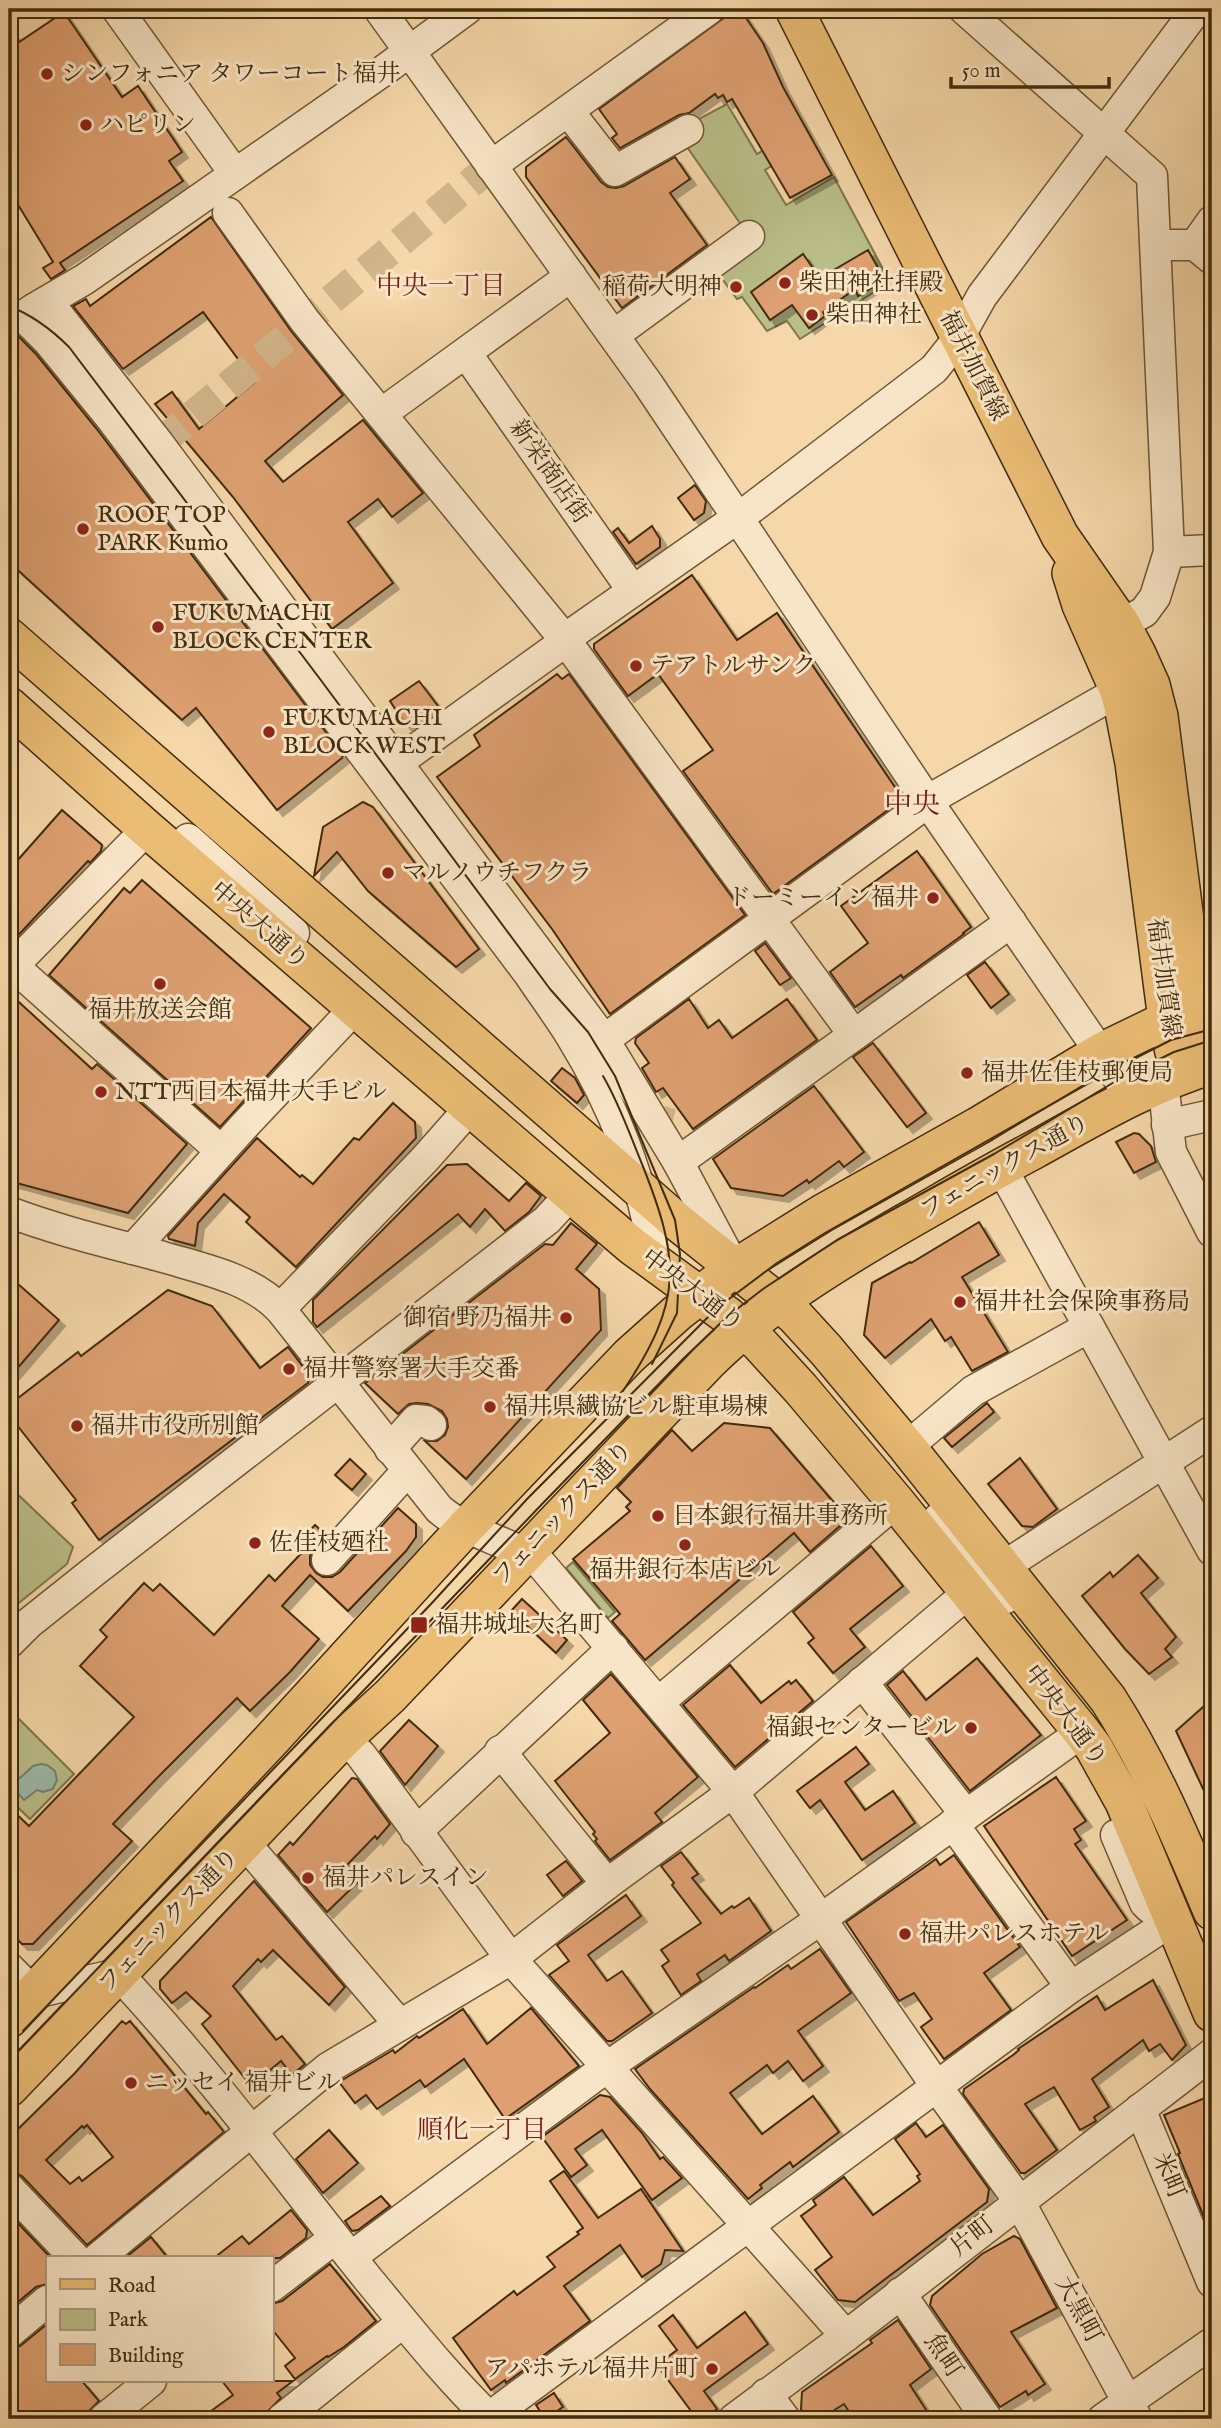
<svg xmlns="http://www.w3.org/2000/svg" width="1221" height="2428" viewBox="0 0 1221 2428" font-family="'IM FELL English','Noto Serif JP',serif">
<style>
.green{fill:#babe89;stroke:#7e754b;stroke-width:2}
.water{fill:#9cb9aa;stroke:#78816b;stroke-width:2}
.building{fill:#dea071;stroke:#422c0d;stroke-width:2;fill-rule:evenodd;filter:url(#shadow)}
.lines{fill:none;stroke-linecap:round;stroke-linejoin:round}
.minor-tunnel{stroke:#d1b58a;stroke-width:30;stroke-dasharray:30 15;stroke-linecap:butt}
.minor-casing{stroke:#6f5734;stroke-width:33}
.major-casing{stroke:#422c0d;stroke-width:40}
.minor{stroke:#f8e5c7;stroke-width:30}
.major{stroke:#eabc74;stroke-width:37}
.tram{stroke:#422c0d;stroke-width:2}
.poi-dot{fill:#8f2418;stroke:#f8e5c7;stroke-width:2.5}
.labels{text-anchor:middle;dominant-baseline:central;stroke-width:6;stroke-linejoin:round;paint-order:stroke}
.poi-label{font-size:24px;fill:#422c0d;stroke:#f8e5c7;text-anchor:start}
.street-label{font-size:24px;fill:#422c0d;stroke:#f8e5c7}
.neighbourhood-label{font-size:26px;fill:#7a1f14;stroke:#f8e5c7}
.quarter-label{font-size:28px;fill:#7a1f14;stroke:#f8e5c7}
</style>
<defs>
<filter id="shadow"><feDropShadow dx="6" dy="6" stdDeviation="0" flood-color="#0004"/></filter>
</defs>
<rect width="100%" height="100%" fill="#f5d7a9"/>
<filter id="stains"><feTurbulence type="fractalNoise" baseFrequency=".00286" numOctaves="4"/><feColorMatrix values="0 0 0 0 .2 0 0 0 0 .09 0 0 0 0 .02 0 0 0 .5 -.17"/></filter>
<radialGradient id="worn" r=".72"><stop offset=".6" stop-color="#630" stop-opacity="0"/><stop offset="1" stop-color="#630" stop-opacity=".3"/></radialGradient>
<g class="green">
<polygon points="727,104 757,154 804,125 813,141 765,170 786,205 834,177 890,282 800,339 787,321 767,331 742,297 737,299 706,257 744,229 676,131"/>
<polygon points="9,1486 73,1547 67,1564 9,1611"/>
<polygon points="573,1562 615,1612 608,1618 566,1568"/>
<polygon points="9,1709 74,1774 30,1819 9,1799"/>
</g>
<polygon class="water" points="41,1764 47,1765 55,1771 57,1780 53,1789 43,1792 37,1790 24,1800 9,1784 9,1768 14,1775 20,1778 33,1766"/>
<g class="building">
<polygon points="736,9 740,9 763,43 783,87 832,175 790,198 732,99 727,102 723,95 718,98 715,94 689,113 679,115 620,148 612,138 617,134 599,109"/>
<polygon points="64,12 122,97 138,86 182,152 169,161 183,181 60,263 65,270 51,279 43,268 53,262 9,190 9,27 19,42"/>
<polygon points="566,137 601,182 608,187 616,188 624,186 675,157 690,179 670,193 707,245 622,308 526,177 526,167"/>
<polygon points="211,217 291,331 343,395 265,461 283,482 363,420 423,493 392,517 378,499 348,522 393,583 332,629 233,497 155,404 172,392 199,429 255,382 203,312 123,369 73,306 86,299 90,306"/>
<polygon points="868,250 885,280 858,296 855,289 823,312 825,316 809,328 792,305 770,320 751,292 803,254 820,278"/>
<polygon points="18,336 36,354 96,428 343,755 342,758 277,810 196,708 182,720 9,562 9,338"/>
<polygon points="695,485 706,501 704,513 694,520 678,498"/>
<polygon points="652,526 660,539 660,547 636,564 613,532 618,528 629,543"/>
<polygon points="692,575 737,640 777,613 903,799 773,894 683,771 713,750 658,674 628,696 594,649 594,644"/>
<polygon points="557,674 562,679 569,674 745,915 610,1014 552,929 437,777 480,746 474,735"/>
<polygon points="419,681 438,706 423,717 426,720 422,723 405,724 390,701"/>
<polygon points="363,802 373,807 479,949 456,967 368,891 337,852 314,876 323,827"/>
<polygon points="62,810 102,845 101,851 90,863 88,861 9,945 9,870"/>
<polygon points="917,851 971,927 963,933 964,934 903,978 901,975 855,1007 830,972 868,943 841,906"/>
<polygon points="142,880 311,1028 220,1127 49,975 124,888 130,893"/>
<polygon points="765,943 791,978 780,985 755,951"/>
<polygon points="985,962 1009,994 991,1008 967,975"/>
<polygon points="9,993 92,1069 97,1064 187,1144 128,1213 9,1181"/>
<polygon points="689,999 708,1028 719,1020 732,1038 787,999 817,1040 693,1129 663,1088 656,1092 642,1068 649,1063 635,1043 636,1038"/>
<polygon points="873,1043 926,1113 907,1127 853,1057"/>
<polygon points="562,1068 575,1078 584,1095 577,1103 551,1081"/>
<polygon points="814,1086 864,1152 844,1167 839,1161 809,1183 807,1180 783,1196 731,1188 713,1159"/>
<polygon points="393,1103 415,1122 416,1138 296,1267 246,1222 250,1217 224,1194 198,1223 195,1246 169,1239 168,1236 257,1138 300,1177 302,1175 313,1184 354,1138 359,1140"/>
<polygon points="1134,1133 1139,1134 1151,1146 1156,1162 1134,1173 1116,1142"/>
<polygon points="467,1164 509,1201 526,1183 541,1196 529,1212 505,1231 485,1209 470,1227 458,1214 317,1327 313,1322 313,1300 447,1165"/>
<polygon points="979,1222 999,1255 962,1277 1008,1352 972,1371 951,1337 945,1341 931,1319 885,1358 864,1335 872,1283 910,1262 911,1263"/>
<polygon points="571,1223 597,1244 576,1269 599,1289 601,1330 466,1479 425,1441 437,1441 445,1435 448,1427 447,1419 442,1411 428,1404 417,1403 409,1404 398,1414 365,1383 545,1244 553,1245"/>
<polygon points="9,1276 59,1320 9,1378"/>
<polygon points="168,1290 212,1306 260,1368 288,1347 310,1376 308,1383 99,1540 72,1503 76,1500 9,1415 9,1405 78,1352 81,1356"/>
<polygon points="987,1403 994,1412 952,1447 944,1438"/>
<polygon points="724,1423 770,1428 848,1519 810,1552 794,1533 645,1660 612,1621 620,1614 573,1559 630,1511 626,1507 631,1502 617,1488 672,1430 692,1451"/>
<polygon points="1020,1458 1057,1509 1033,1527 1022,1526 988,1484"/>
<polygon points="350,1459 366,1474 352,1490 335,1475"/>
<polygon points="398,1508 416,1524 416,1537 406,1551 348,1611 310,1575 282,1606 319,1639 290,1672 250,1711 237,1698 159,1776 113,1824 132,1841 33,1944 22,1944 9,1931 9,1807 29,1826 134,1717 80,1666 107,1637 100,1630 144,1583 153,1591 160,1584 214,1635 269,1575 275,1581 310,1544 304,1537 315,1525 326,1535 314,1549 310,1556 310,1565 316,1573 323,1577 332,1577 340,1572"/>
<polygon points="871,1546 903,1586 850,1629 865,1647 833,1673 808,1643 814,1638 793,1612"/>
<polygon points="1138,1555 1158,1578 1141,1593 1176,1637 1165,1649 1172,1657 1149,1674 1125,1649 1082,1596 1110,1572 1113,1577"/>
<polygon points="522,1599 567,1640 556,1653 511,1611"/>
<polygon points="977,1658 1041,1735 970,1791 887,1685 903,1671 926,1700"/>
<polygon points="730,1665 761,1703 789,1681 791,1684 796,1680 813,1701 735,1767 683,1705"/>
<polygon points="611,1674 698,1777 655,1813 662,1822 610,1860 595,1841 597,1839 593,1834 595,1832 555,1781 610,1733 583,1700"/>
<polygon points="1203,1707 1212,1719 1212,1808 1176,1731"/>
<polygon points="409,1720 438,1746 405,1785 380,1751"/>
<polygon points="856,1747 869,1764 845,1782 865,1810 893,1791 915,1823 862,1860 820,1800 810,1808 797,1791"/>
<polygon points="1056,1777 1086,1821 1074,1829 1081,1840 1075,1844 1127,1920 1072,1956 984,1826"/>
<polygon points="352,1778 357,1779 390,1824 377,1839 375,1836 344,1868 357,1883 327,1912 278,1855 290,1842 293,1845"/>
<polygon points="681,1852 698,1874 692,1878 721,1914 732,1906 734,1908 749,1898 771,1931 729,1961 725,1955 697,1974 701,1981 681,1995 662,1966 669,1961 661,1950 701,1923 672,1885 674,1883 661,1866"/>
<polygon points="954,1855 1020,1947 984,1973 1011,2010 944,2059 921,2027 932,2019 914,1993 899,2001 846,1922 929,1864 936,1859 940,1865"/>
<polygon points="566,1861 582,1881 563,1896 547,1875"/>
<polygon points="254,1881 345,1987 329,2005 273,1950 261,1962 258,1959 233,1986 276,2040 282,2036 305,2064 292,2075 281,2061 251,2086 202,2024 211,2016 186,1992 172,2003 160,1989 160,1981"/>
<polygon points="626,1895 641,1916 588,1955 607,1981 622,1971 652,2013 612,2041 607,2041 549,1975 569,1961 557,1945"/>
<polygon points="820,1949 851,1993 798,2031 823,2066 803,2081 788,2061 773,2073 767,2065 730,2093 762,2134 813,2096 839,2132 793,2167 790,2162 760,2185 762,2188 748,2199 650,2089 635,2069 754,1987 755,1988 788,1965 791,1969"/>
<polygon points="1153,1980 1186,2045 1172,2060 1160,2044 1149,2051 1143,2040 1092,2079 1109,2107 1094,2117 1096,2121 1080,2130 1054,2087 1025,2104 1057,2150 1025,2173 1021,2173 963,2094 964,2089 1013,2055 1019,2050 1018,2049 1097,1996 1105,2010"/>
<polygon points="531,2008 579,2066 505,2119 464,2059 425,2087 420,2080 377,2109 366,2095 355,2103 339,2082 388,2053 393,2050 395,2053 417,2036 419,2038 463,2009 487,2044"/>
<path d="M 122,2021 L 126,2024 L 130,2021 L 206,2114 L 208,2112 L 224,2132 L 87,2245 L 22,2176 L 9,2171 L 9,2138 L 74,2074 ZM 87,2125 L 113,2157 L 82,2181 L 79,2177 L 70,2184 L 46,2160 L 82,2126 L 84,2128 Z"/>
<polygon points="600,2095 610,2097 642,2133 660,2159 663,2157 682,2178 652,2200 602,2130 575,2149 587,2165 571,2177 542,2137"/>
<polygon points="1207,2097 1212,2110 1212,2237 1178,2154 1180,2153 1164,2115"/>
<polygon points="916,2123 926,2137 943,2125 989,2189 987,2202 855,2302 838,2300 815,2270 832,2257 801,2216 816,2205 813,2200 844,2177 873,2215 920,2181 917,2176 920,2174 895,2139"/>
<polygon points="329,2130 358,2163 323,2193 296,2159"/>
<polygon points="564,2171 598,2218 641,2189 683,2251 665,2250 661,2264 642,2277 620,2245 564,2286 590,2321 506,2383 505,2380 491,2390 453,2338 514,2291 517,2295 555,2267 547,2257 579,2234 577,2232 583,2228 550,2181"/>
<polygon points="381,2196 390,2206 358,2230 352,2231 345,2221"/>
<polygon points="291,2210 307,2230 306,2238 280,2258 214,2258 242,2236 249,2244"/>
<polygon points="13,2218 51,2258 47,2258 47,2284 36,2287 18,2302 9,2292 9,2221"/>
<polygon points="1014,2236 1020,2239 1057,2308 1011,2332 1045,2384 1028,2395 1026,2391 1000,2407 930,2305 932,2296 982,2254"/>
<polygon points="151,2237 168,2258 125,2258"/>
<polygon points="330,2264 376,2321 344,2347 328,2357 327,2356 295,2379 285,2366 295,2358 271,2328 271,2304 282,2301"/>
<polygon points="745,2312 768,2344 704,2391 717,2409 703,2419 697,2419 657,2365 677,2350 659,2326 673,2315 697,2348"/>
<polygon points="898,2320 931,2369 910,2385 932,2419 854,2419 844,2404 820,2419 809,2419 801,2409 802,2392 872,2343 870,2340"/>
<polygon points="47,2324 47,2381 82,2381 99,2401 88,2412 86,2419 9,2419 9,2380 17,2373 9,2363 9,2350 20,2346"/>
<polygon points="222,2381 293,2381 277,2393 281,2398 260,2419 200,2419 233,2395"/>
<polygon points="554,2393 563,2407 545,2419 536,2405"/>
</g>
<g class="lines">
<g class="minor-tunnel">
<polyline points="159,444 491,166"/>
<polyline points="643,1116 681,1126"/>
</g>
<g class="minor-casing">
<g id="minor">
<polyline points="117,9 235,174"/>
<polyline points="379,9 648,384 928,802 1131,1097"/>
<polyline points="964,9 1152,176 1169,552 1155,597 1144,612 1121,624"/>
<polyline points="569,112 615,171 688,130"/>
<polyline points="491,166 709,9"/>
<polyline points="228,213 305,321 566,641 854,1035"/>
<polyline points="1156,245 1195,245 1212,259"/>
<polyline points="1195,245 1212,221"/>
<polyline points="48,302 159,444 604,1040 678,1162 731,1261"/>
<polyline points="32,310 85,279 383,71 467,9"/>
<path d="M 22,315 L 49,342 L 110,417 L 529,974 C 543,995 558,1015 571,1036 C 613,1104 645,1183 654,1262"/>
<polyline points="614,335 749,236"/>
<polyline points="466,353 633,591"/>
<polyline points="381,414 571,276"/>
<polyline points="1169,552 1212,550"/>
<polyline points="380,775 566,641 576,631 753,507 934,369 958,339 982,296 1197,9"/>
<polyline points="188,839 294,933"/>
<polyline points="13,966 221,1151"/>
<polyline points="9,970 147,829"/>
<polyline points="604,1040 939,794 1119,691"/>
<polyline points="1163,1082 1171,1152 1212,1232"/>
<polyline points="1167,1125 1212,1115"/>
<polyline points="678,1162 1011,922"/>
<polyline points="1001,1167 1212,1550"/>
<path d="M 9,1212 C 59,1231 111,1243 163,1257 C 203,1269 250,1278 280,1309 L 439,1509 C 469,1535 511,1541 542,1565 L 733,1792 L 937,2087 L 1019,2201 L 1137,2419"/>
<polyline points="133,1249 243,1127 355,1008"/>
<polyline points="280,1309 425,1159 470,1108"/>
<polyline points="907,1447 973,1391 1089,1327"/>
<polyline points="390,1449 416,1420 426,1421 431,1425"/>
<polyline points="939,1518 1006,1598"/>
<polyline points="327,1560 407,1471"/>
<polyline points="1003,1567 1212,1431"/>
<polyline points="9,1643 29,1623 93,1572 547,1220 571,1194"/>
<polyline points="862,1682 966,1815"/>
<polyline points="659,1702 896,1502"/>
<polyline points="344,1738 361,1755 511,1959 846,2336"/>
<polyline points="500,1751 607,1884"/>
<polyline points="953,1824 1071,1987"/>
<polyline points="416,1832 613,1648"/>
<polyline points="1116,1835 1145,1903 1150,1908 1171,1917"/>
<polyline points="244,1842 400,2025"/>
<path d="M 9,1968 L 34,1993 L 118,1974 C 208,2070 286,2177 368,2279 C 408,2327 446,2376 491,2419"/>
<polyline points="1140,2109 1212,2282"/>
<polyline points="9,2188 75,2258"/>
<polyline points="351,2257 607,2067 821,1919 1082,1732"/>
<polyline points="98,2258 328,2068 511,1959 607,1884 733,1792 968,1593"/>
<polyline points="271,2287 335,2238"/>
<polyline points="900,2293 987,2419"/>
<polyline points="9,2333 47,2301"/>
<polyline points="766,2394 785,2419"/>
<polyline points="104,2419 151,2381"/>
<polyline points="282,2419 403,2322"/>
<polyline points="487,2419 1071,1987 1173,1920"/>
<polyline points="734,2419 846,2336 1212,2054"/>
<polyline points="1103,2419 1212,2343"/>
</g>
</g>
<g class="major-casing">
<g id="major">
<polyline points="794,9 1060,536 1121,624 1137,654 1151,685 1159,716 1200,1038"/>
<polyline points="1071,573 1081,605 1119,691 1123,706 1134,763 1167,1020 1174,1052 1191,1071"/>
<path d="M 9,637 L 675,1220 L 794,1315 L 826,1350 L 907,1447 L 1108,1699 C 1150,1764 1182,1840 1212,1911"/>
<polyline points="9,706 147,829 571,1194 632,1246 728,1316 759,1343 801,1389 896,1502 1082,1732 1094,1748 1124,1802 1212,2013"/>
<polyline points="9,2019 272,1739 466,1527 629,1356 677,1313 735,1268 823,1213 978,1126 1101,1052 1167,1020 1212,1009"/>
<path d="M 9,2088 L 344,1738 L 390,1696 L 709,1361 C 766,1305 835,1263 904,1223 C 948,1198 990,1173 1034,1150 C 1092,1118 1149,1084 1212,1065"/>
</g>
</g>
<use href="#minor" class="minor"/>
<use href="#major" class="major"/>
<g class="tram">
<path d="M 9,306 C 32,315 51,329 69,347 L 320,679 L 550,989 L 588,1032 L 615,1076 L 675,1220 L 680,1254 L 677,1313 L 652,1364"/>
<path d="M 603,1076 C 619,1103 630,1135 642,1164 C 681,1262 683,1301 623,1391"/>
<polyline points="23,2031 431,1604 528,1498 717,1308 777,1263 825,1233 1112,1070 1171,1040 1212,1029"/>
<polyline points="9,2061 545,1501 683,1359 728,1316 763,1289 837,1240 994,1154 1121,1078 1174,1052 1212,1040"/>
</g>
</g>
<g class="poi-dot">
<circle cx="47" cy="74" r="7"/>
<circle cx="86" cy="125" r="7"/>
<circle cx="785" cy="283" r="7"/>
<circle cx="736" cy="287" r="7"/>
<circle cx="812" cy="315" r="7"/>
<circle cx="83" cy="529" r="7"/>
<circle cx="158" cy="627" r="7"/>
<circle cx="636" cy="666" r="7"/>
<circle cx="269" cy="732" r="7"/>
<circle cx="388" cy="873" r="7"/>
<circle cx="933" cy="898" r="7"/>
<circle cx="160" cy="984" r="7"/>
<circle cx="967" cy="1073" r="7"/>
<circle cx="101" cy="1092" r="7"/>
<circle cx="960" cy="1302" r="7"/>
<circle cx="566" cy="1318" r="7"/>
<circle cx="289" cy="1369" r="7"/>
<circle cx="490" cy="1407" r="7"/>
<circle cx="77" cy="1426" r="7"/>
<circle cx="658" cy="1516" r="7"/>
<circle cx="255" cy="1543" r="7"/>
<circle cx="685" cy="1545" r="7"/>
<rect x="410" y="1616" width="18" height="18" rx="3.5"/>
<circle cx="971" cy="1728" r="7"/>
<circle cx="308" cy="1878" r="7"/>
<circle cx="905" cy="1934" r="7"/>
<circle cx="131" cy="2083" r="7"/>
<circle cx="712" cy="2369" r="7"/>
</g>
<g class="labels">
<g class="poi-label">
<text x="61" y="74">シンフォニア タワーコート福井</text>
<text x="100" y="125">ハピリン</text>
<text x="799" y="283">柴田神社拝殿</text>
<text x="722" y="287" text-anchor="end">稲荷大明神</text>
<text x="826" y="315">柴田神社</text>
<text x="97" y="515">ROOF TOP<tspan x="97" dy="28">PARK Kumo</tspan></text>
<text x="172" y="613">FUKUMACHI<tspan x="172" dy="28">BLOCK CENTER</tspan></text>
<text x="650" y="666">テアトルサンク</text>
<text x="283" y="718">FUKUMACHI<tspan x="283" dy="28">BLOCK WEST</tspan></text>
<text x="402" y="873">マルノウチフクラ</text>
<text x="919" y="898" text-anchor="end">ドーミーイン福井</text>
<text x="160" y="1010" text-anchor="middle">福井放送会館</text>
<text x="981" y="1073">福井佐佳枝郵便局</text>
<text x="115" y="1092">NTT西日本福井大手ビル</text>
<text x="974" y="1302">福井社会保険事務局</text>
<text x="552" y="1318" text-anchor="end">御宿 野乃福井</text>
<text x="303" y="1369">福井警察署大手交番</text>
<text x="504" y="1407">福井県繊協ビル駐車場棟</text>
<text x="91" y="1426">福井市役所別館</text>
<text x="672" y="1516">日本銀行福井事務所</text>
<text x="269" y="1543">佐佳枝廼社</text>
<text x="685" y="1570" text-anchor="middle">福井銀行本店ビル</text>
<text x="435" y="1625">福井城址大名町</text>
<text x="957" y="1728" text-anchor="end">福銀センタービル</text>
<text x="322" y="1878">福井パレスイン</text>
<text x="919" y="1934">福井パレスホテル</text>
<text x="145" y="2083">ニッセイ 福井ビル</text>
<text x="698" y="2369" text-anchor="end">アパホテル福井片町</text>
</g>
<g class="street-label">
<text transform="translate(973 366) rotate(63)">福井加賀線</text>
<text transform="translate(549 472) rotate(55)">新栄商店街</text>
<text transform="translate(259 926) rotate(41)">中央大通り</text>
<text transform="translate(1163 978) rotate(82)">福井加賀線</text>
<text transform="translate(1005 1167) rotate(-29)">フェニックス通り</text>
<text transform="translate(692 1291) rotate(37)">中央大通り</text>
<text transform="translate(563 1514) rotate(-46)">フェニックス通り</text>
<text transform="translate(1065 1716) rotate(53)">中央大通り</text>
<text transform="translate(169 1921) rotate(-46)">フェニックス通り</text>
<text transform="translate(1168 2176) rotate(67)">米町</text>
<text transform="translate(973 2237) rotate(-38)">片町</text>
<text transform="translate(1078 2310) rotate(62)">大黒町</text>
<text transform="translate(943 2356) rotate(56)">魚町</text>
</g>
<g class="neighbourhood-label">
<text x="441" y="286">中央一丁目</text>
<text x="482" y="2130">順化一丁目</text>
</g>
<g class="quarter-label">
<text x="912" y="805">中央</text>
</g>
</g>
<rect width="1221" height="2428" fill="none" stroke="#f5d7a9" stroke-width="35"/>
<rect x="10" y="10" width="1200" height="2407" fill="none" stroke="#422c0d" stroke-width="3.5"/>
<rect x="18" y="18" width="1186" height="2393" fill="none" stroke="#422c0d" stroke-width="2"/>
<rect x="46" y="2256" width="228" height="126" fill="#f8e5c7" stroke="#af9b7d" stroke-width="2"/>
<rect x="60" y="2279" width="35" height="10" fill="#eabc74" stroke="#af9b7d" stroke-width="2"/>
<text x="108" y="2292" font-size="21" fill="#422c0d">Road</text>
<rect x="60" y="2309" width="35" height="21" fill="#babe89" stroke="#af9b7d" stroke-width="2"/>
<text x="108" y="2326" font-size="21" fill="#422c0d">Park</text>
<rect x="60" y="2344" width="35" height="21" fill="#dea071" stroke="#af9b7d" stroke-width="2"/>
<text x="108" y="2362" font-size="21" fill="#422c0d">Building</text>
<path d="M951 77v10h158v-10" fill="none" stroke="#422c0d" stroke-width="3.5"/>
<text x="962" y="77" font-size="21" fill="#422c0d" stroke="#f8e5c7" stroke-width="5" paint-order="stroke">50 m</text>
<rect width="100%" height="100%" filter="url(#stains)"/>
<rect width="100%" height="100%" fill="url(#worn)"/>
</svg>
